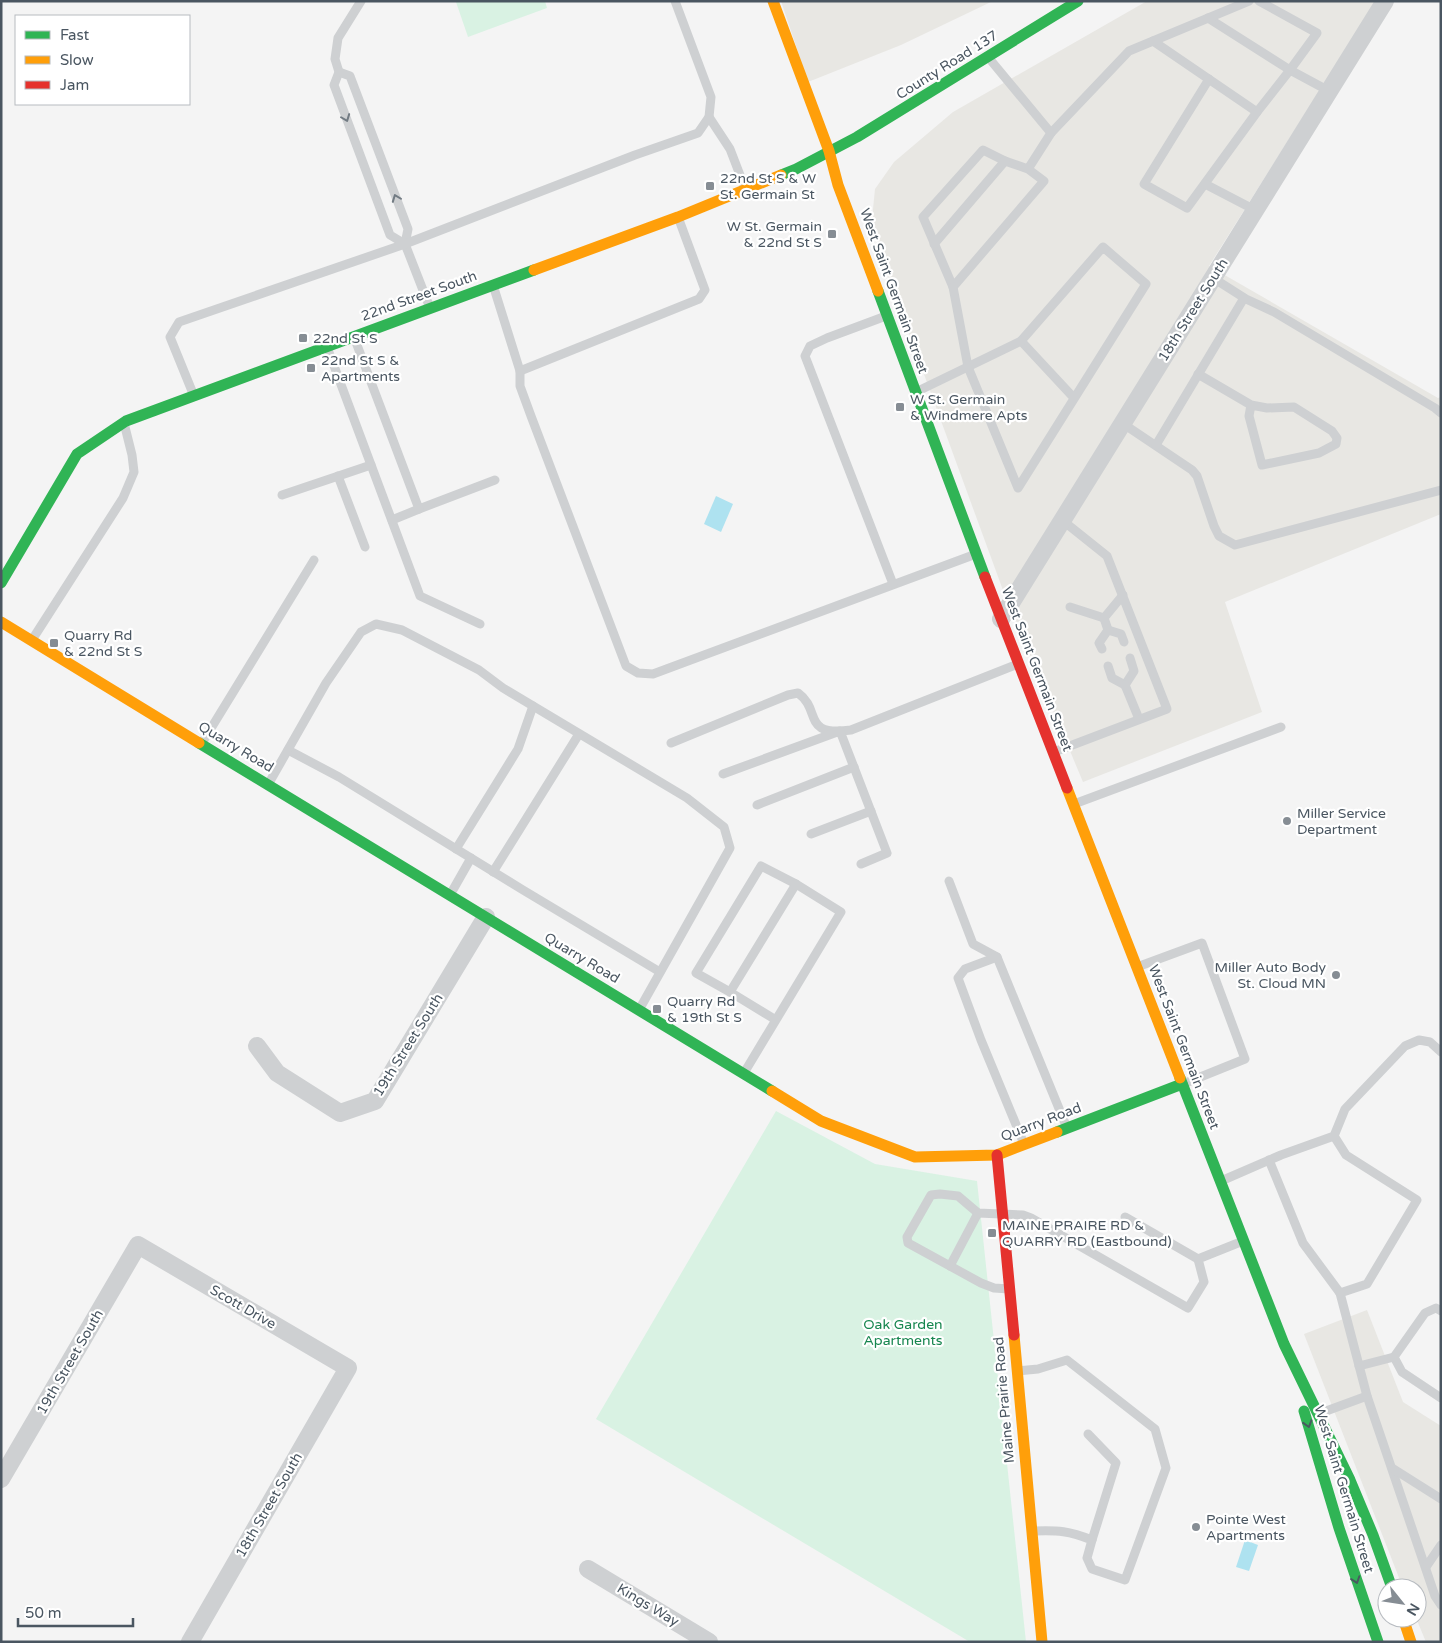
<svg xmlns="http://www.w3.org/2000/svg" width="1442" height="1643" viewBox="0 0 1442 1643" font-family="'Varela Round',sans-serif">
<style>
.commercial{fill:#e8e7e3}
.green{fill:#d9f2e3}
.water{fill:#aee2f0}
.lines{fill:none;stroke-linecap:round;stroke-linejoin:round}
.lane{stroke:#ced0d2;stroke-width:9}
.street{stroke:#ced0d2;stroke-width:18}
.fast{stroke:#30b455;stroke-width:11}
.slow{stroke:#ff9f0a;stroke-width:11}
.jam{stroke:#e5322d;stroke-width:11}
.oneway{stroke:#727b83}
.oneway2{stroke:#495b60}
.poi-dot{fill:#868d94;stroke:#fff;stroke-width:2}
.labels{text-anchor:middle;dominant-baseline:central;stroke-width:4.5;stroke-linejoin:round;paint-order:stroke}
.street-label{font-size:14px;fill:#4a5661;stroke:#fff}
.poi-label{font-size:14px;fill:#4a5661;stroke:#fff;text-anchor:start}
.park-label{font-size:14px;fill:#17864f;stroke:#fff}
</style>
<rect width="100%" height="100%" fill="#f4f4f4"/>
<g class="commercial">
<polygon points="781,1 993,1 901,45 808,82"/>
<polygon points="1147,1 1376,1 1209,266 1438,398 1441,397 1441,514 1225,602 1262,712 1083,782 1004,593 880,254 872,219 875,189 894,162 953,112"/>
<polygon points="1367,1310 1403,1402 1441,1426 1441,1642 1426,1642 1416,1618 1417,1618 1417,1588 1403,1588 1304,1334"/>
</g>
<g class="green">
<polygon points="459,1 545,1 547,8 468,37 456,2"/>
<polygon points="776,1111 875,1164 977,1181 1026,1642 970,1642 596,1419"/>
</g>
<g class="water">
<polygon points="716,496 733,504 721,532 704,524"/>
<polygon points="1245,1540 1258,1545 1249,1571 1236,1567"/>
</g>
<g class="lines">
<g class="lane">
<polyline points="361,1 338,38 335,59 339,72 334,85 390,235 405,244"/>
<polyline points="1208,18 1290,70 1317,33 1259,1"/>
<polyline points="1153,41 1257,112 1290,70 1329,91"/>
<polyline points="988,57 1051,133 1028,169 1044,181 953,287 923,217 983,150 1005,161 1028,169"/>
<polyline points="339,72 350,76 408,229 405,244 430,308"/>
<polyline points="1209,79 1144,184 1187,208 1257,112"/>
<polyline points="709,117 730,149 745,188"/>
<polyline points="1051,133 1129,51 1249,1"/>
<polyline points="1205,184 1255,210"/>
<polyline points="934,244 1005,161"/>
<polyline points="1213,278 1246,299 1274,312 1435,408 1441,413"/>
<polyline points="493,285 520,371 520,386 531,416 626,666 638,673 653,674 976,554"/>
<polyline points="953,287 968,367 1018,488 1146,284 1103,247 1021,341 1074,398"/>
<polyline points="886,316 827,338 810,346 805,356 893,584"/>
<polyline points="354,337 419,509 495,480"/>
<polyline points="327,347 420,596 480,624"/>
<polyline points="520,371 699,299 705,290 678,217"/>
<polyline points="1198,374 1251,405 1267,408 1294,407 1332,431 1337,438 1336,444 1319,453 1262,465 1249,416 1251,405"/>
<polyline points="918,391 1021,341"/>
<polyline points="194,396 170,337 179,322 405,244 635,155 698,133 709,117 711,97 675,1"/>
<polyline points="1122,423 1192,470 1197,476 1214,526 1219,536 1235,545 1441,490"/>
<polyline points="1156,445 1244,298"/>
<polyline points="338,476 365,547"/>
<polyline points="282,495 371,465"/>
<polyline points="392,520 419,509"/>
<polyline points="1070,607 1104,618"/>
<polyline points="1108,630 1121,634 1124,642"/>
<polyline points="32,640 123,498 134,472 132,455 124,423"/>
<polyline points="1102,649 1099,643 1108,630 1104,618 1123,595"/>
<polyline points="1108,666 1112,678 1125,685 1134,671 1130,658"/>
<polyline points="1125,685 1139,719"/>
<polyline points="202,743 314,560"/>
<path d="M 671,743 L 788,695 L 798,693 C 822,710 801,737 851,730 L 1018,664"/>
<polyline points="288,750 339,777 523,890 660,972"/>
<polyline points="1054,752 1167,709 1107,556 1062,520"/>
<polyline points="723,774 840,731 887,853 861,864"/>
<polyline points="269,783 326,683 361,632 376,624 402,630 479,670 503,688 687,798 724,827 730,848 639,1010"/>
<polyline points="1074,804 1281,727"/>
<polyline points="757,805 854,767"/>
<polyline points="811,834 871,811"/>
<polyline points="456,849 518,749 533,706"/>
<polyline points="493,872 579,734"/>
<polyline points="949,881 973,944 997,957 1067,1128"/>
<polyline points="450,895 471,858"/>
<polyline points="997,957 965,969 958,978 981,1040 1024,1144"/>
<polyline points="1137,967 1202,943 1245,1059 1183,1084"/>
<polyline points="730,992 696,973 761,866 796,884"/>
<polyline points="744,1073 841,912 796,884 730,992 776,1020"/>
<polyline points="1334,1136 1346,1155 1417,1200 1367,1284 1340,1293 1367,1396 1435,1596 1441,1605"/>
<polyline points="1269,1160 1303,1243 1340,1293"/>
<polyline points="1221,1181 1281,1155 1334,1136 1345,1109 1405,1046 1419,1040 1430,1042 1441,1052"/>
<polyline points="1125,1217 1198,1259"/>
<polyline points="950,1266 978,1213"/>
<polyline points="1009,1289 994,1288 981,1283 908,1243 907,1237 931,1195 940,1194 958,1196 978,1213 1023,1215 1031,1218 1188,1308 1204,1282 1198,1259 1243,1241"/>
<polyline points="1441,1311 1436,1308 1425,1313 1394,1357 1402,1372 1441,1398"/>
<polyline points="1359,1366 1394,1357"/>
<path d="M 1017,1371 L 1038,1369 L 1067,1360 L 1155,1429 L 1166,1468 L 1125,1580 L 1092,1569 L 1087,1558 L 1092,1540 C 1069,1531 1058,1530 1034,1531"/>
<polyline points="1318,1414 1367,1396"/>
<polyline points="1088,1434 1116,1463 1092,1540"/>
<polyline points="1392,1468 1441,1499"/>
<polyline points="1426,1567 1441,1545"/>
</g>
<g class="street">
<polyline points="1001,619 1385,1"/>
<polyline points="257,1046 277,1073 340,1113 375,1101 486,917"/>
<polyline points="1,1479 138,1245 348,1368 190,1642"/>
<polyline points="588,1569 709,1642"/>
</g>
<g class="fast">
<polyline points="781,175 796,169 857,137 1078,1"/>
<polyline points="878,291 985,577"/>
<polyline points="1,583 77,454 126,421 534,270"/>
<polyline points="199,743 772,1091"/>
<polyline points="1180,1078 1284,1344 1350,1480 1373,1535 1392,1588"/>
<polyline points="1057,1132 1182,1084"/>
<polyline points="1304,1411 1339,1528 1378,1642"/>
</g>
<g class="slow">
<polyline points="773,1 829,151 838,185 878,291"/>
<polyline points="534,270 678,217 781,175"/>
<polyline points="1,622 199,743"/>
<polyline points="1067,788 1180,1078"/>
<polyline points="772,1091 821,1121 915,1157 997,1155 1057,1132"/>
<polyline points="1014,1335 1042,1642"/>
<polyline points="1403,1618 1411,1642"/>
</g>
<g class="jam">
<polyline points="985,577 1067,788"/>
<polyline points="997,1155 1014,1335"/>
</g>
</g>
<defs><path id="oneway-chevron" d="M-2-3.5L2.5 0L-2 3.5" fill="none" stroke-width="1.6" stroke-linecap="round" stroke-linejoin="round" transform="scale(1.25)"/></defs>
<g class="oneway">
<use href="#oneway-chevron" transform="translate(346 118) rotate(69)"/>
<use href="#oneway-chevron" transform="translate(396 198) rotate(-111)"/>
</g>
<g class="oneway2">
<use href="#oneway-chevron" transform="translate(1308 1424) rotate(73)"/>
<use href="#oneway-chevron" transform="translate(1356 1580) rotate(71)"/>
</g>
<g class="poi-dot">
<rect x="705" y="181" width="10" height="10" rx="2.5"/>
<rect x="827" y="229" width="10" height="10" rx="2.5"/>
<rect x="298" y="333" width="10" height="10" rx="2.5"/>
<rect x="306" y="363" width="10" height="10" rx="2.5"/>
<rect x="895" y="402" width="10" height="10" rx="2.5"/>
<rect x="49" y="638" width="10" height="10" rx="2.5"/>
<circle cx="1287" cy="821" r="5"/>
<circle cx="1336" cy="975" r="5"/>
<rect x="652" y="1004" width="10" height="10" rx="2.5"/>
<rect x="987" y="1228" width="10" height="10" rx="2.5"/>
<circle cx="1196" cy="1527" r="5"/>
</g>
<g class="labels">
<g class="street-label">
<text transform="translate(947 65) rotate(-32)">County Road 137</text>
<text transform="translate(894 291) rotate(70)">West Saint Germain Street</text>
<text transform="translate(419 296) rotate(-20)">22nd Street South</text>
<text transform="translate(1193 310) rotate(-58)">18th Street South</text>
<text transform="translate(1037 669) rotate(69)">West Saint Germain Street</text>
<text transform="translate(236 747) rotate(31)">Quarry Road</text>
<text transform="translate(582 958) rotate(31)">Quarry Road</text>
<text transform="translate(408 1045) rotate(-58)">19th Street South</text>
<text transform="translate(1184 1047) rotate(69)">West Saint Germain Street</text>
<text transform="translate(1041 1122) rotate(-21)">Quarry Road</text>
<text transform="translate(243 1307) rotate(30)">Scott Drive</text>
<text transform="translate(70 1362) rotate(-60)">19th Street South</text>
<text transform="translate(1004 1400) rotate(-95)">Maine Prairie Road</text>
<text transform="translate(1344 1489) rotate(73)">West Saint Germain Street</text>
<text transform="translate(269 1505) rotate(-60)">18th Street South</text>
<text transform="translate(648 1605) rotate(31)">Kings Way</text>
</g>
<g class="poi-label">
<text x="720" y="178">22nd St S &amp; W<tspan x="720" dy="16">St. Germain St</tspan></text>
<text x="822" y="226" text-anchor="end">W St. Germain<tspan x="822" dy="16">&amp; 22nd St S</tspan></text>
<text x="313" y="338">22nd St S</text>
<text x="321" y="360">22nd St S &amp;<tspan x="321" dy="16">Apartments</tspan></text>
<text x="910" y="399">W St. Germain<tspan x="910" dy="16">&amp; Windmere Apts</tspan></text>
<text x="64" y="635">Quarry Rd<tspan x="64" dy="16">&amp; 22nd St S</tspan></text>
<text x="1297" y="813">Miller Service<tspan x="1297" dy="16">Department</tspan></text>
<text x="1326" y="967" text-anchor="end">Miller Auto Body<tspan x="1326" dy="16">St. Cloud MN</tspan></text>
<text x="667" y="1001">Quarry Rd<tspan x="667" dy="16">&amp; 19th St S</tspan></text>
<text x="1002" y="1225">MAINE PRAIRE RD &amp;<tspan x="1002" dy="16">QUARRY RD (Eastbound)</tspan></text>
<text x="1206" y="1519">Pointe West<tspan x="1206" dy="16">Apartments</tspan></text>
</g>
<g class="park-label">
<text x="903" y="1324">Oak Garden<tspan x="903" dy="16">Apartments</tspan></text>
</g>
</g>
<rect width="1442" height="1643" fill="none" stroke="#4a5661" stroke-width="5"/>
<rect x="15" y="15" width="175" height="90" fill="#ffffff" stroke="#b7bbc0"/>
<rect x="25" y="31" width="25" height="8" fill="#30b455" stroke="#b7bbc0"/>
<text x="60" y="40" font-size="15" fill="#4a5661">Fast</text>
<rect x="25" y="56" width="25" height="8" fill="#ff9f0a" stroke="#b7bbc0"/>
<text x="60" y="65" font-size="15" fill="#4a5661">Slow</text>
<rect x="25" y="81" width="25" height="8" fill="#e5322d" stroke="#b7bbc0"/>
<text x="60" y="90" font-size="15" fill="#4a5661">Jam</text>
<g transform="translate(1402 1603) rotate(120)"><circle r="24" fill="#ffffff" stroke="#b7bbc0"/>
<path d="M0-4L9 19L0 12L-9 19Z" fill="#868d94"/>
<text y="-8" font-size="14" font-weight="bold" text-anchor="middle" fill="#4a5661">N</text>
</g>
<path d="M18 1618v8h115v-8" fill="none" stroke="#4a5661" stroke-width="2.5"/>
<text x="25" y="1618" font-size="15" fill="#4a5661" stroke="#ffffff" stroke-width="4" paint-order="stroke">50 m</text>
</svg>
